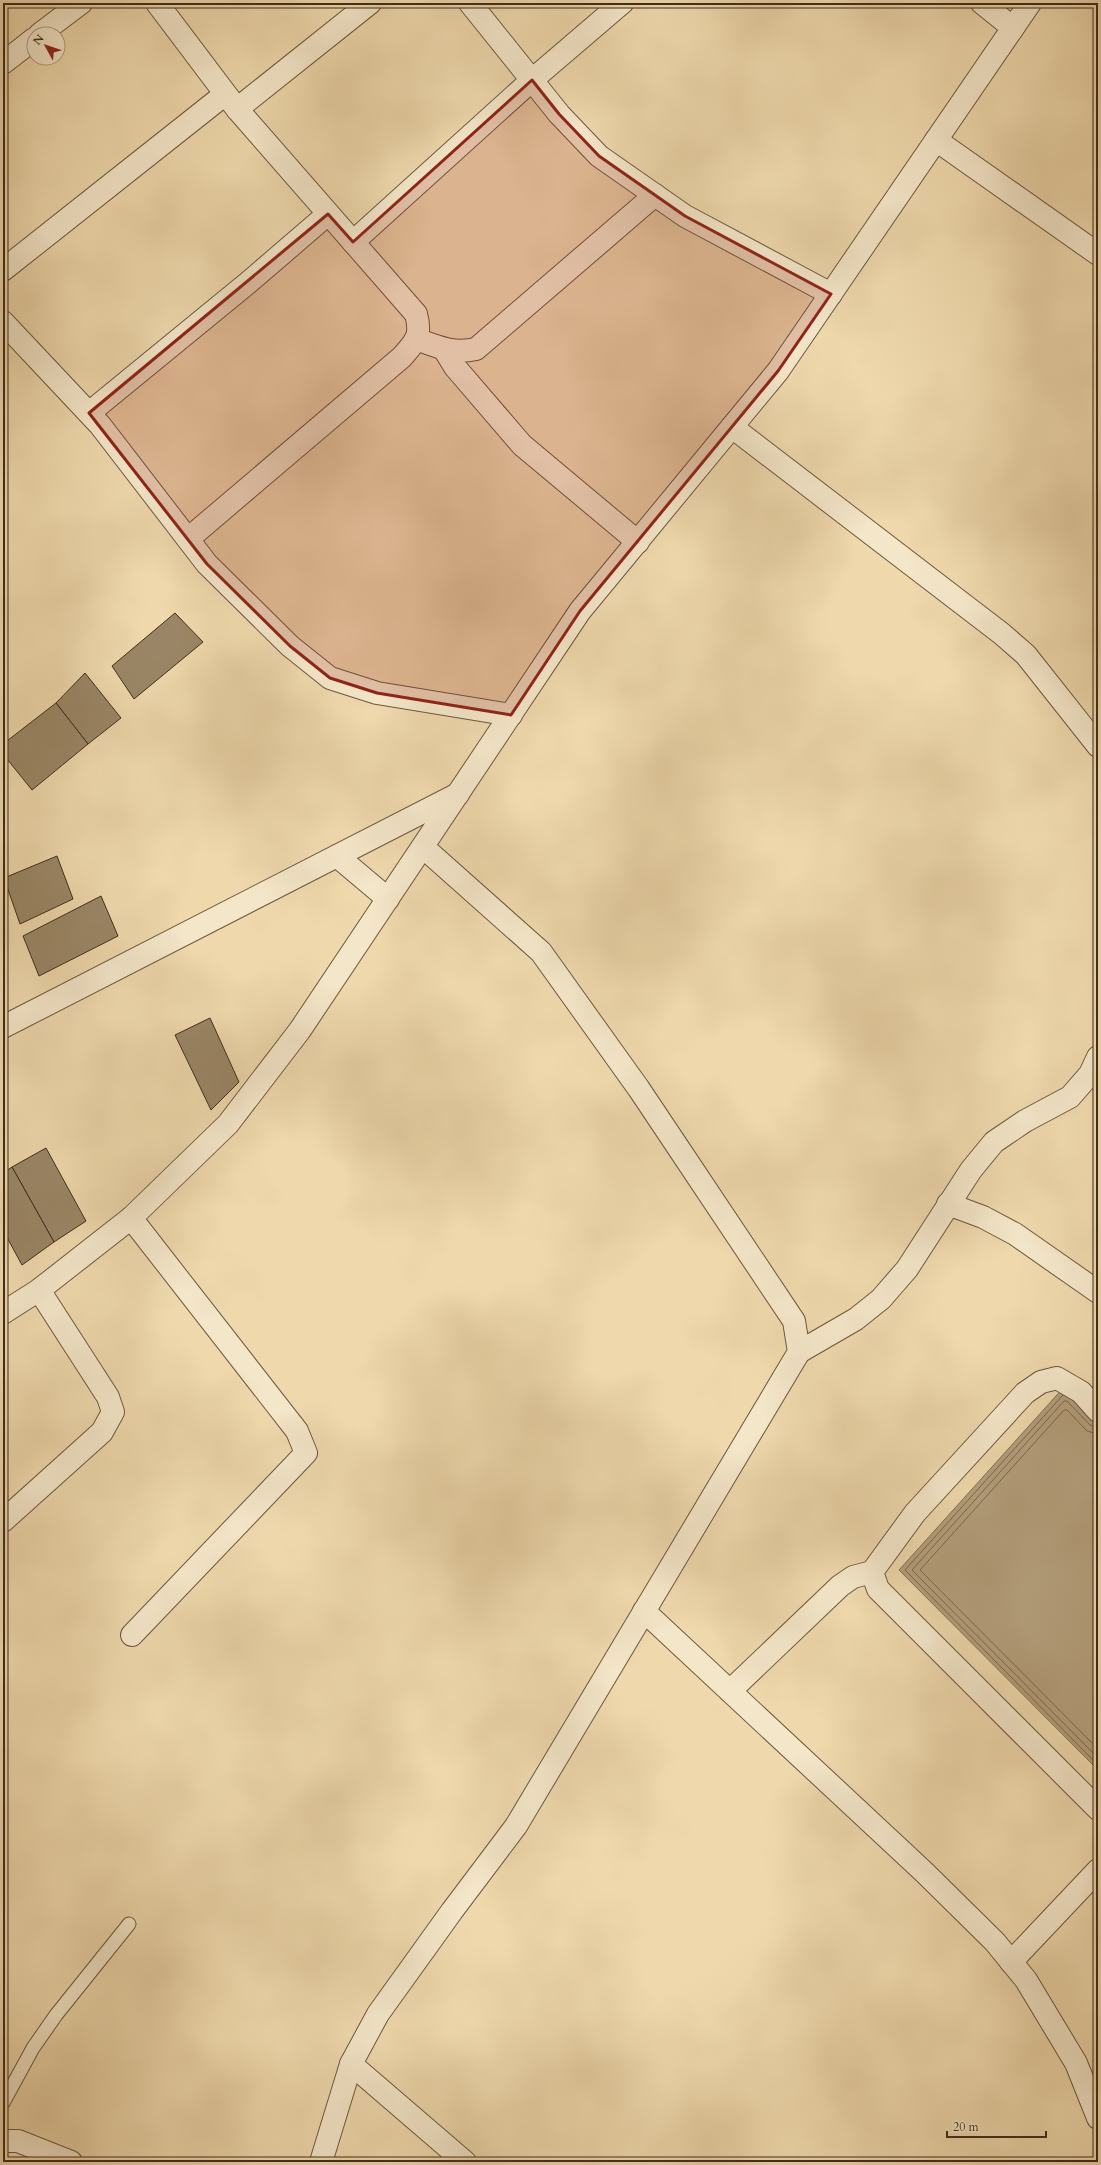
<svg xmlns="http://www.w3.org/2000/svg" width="1101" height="2165" viewBox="0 0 1101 2165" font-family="Cardo,serif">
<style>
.water{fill:#b39e7b;stroke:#857155}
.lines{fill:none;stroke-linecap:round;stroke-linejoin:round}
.shore{stroke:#7a664b;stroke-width:1}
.building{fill:#9a8666;stroke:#402d1b}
.service-casing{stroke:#6c583f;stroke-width:15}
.minor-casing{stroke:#6c583f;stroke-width:24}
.service{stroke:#f4e6c9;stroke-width:13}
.minor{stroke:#f4e6c9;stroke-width:22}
.marked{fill:#8f2418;fill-opacity:0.2;stroke:#8f2418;stroke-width:3;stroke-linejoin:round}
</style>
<rect width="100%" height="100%" fill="#eed8ac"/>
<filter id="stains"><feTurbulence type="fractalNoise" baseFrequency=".005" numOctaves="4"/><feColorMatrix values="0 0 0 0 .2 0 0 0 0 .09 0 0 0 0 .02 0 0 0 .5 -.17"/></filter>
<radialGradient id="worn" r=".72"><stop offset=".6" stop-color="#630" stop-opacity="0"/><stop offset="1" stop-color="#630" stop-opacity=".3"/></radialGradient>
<polygon class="water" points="1065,1386 1098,1421 1098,1770 899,1570"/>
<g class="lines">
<g class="shore">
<polyline points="1063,1395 905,1570 1098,1765"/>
<polyline points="1098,1428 1090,1425 1067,1401 1064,1401 912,1570 1098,1758"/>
<polyline points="1098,1434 1087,1431 1067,1410 1064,1410 920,1570 1098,1749"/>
</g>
</g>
<g class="building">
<polygon points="175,613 203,642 134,699 112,666"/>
<polygon points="85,673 121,718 88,744 56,703"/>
<polygon points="56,703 88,744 32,790 3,754 3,744"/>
<polygon points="57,856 73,899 20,924 4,878"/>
<polygon points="101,896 118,936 39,976 23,936"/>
<polygon points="210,1018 239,1082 211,1110 175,1035"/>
<polygon points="46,1148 86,1221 54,1242 12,1167"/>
<polygon points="12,1167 54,1242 22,1265 3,1230 3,1173"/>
</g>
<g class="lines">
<g class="service-casing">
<polyline id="service" points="3,2103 33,2048 56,2015 129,1924"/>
</g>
<g class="minor-casing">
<g id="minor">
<polyline points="157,3 237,109 370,3"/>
<polyline points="470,3 559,114 599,156 685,216 831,294"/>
<polyline points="982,3 1013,28"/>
<polyline points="40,34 81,3"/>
<polyline points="3,63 34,39"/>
<polyline points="936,140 1098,254"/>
<polyline points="353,242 532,80 622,3"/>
<polyline points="3,270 219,99 224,93"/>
<polyline points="3,322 100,425 207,564 290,646 330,678 377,693 511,715"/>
<path d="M 416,339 C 438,347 453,354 476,349 L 655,195"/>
<polyline points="444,349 455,367 522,445 638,542"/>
<polyline points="89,413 249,282 328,214"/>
<polyline points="732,427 1002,634 1026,655 1098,746"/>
<path d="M 188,539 L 402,357 C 416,341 422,336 416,314 L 237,109"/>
<polyline points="337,856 388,899"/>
<polyline points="3,1027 458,794"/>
<polyline points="948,1204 983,1217 1015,1234 1098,1292"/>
<polyline points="131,1218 297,1431 306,1453 132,1635"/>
<polyline points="3,1313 39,1290 131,1218 228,1124 300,1030 580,611 778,371 1030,3"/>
<polyline points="799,1352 856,1319 881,1299 907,1269 971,1170 994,1142 1025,1121 1070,1097 1090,1074 1098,1057"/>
<polyline points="1098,1411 1081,1392 1057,1378 1041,1382 1025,1393 915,1513 872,1572 878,1589 1098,1809"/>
<polyline points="3,1521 102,1432 113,1412 108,1397 39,1290"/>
<polyline points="644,1611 924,1872 995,1942 1026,1980 1076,2063 1098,2118"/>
<polyline points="730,1691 840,1586 853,1577 872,1572"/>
<polyline points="1011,1962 1098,1870"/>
<polyline points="351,2064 465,2162"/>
<polyline points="3,2141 18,2141 71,2162"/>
<polyline points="321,2162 351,2064 378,2014 452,1911 516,1826 799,1352 794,1321 639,1089 541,952 423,847"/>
</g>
</g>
<use href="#service" class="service"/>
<use href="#minor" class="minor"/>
</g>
<path class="marked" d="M 532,80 L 559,114 L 599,156 L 685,216 L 831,294 L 778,371 L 580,611 L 511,715 L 377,693 L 330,678 L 290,646 L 207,564 L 89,413 L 328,214 L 353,242 Z"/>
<rect width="1101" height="2165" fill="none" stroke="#eed8ac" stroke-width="16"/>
<rect x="4" y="4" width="1093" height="2157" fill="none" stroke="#402d1b" stroke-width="2"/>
<rect x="8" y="8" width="1085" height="2149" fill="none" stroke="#402d1b"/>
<g transform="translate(46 46) rotate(310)"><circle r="19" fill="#f4e6c9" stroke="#ac9c83"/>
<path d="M0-3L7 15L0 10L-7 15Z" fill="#8f2418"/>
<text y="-6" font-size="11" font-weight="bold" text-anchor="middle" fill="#402d1b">N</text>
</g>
<path d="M947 2131v6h99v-6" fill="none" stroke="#402d1b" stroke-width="2"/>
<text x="953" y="2131" font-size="12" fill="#402d1b" stroke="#f4e6c9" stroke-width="3" paint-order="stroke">20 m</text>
<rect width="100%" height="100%" filter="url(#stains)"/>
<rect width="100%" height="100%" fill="url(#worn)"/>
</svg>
